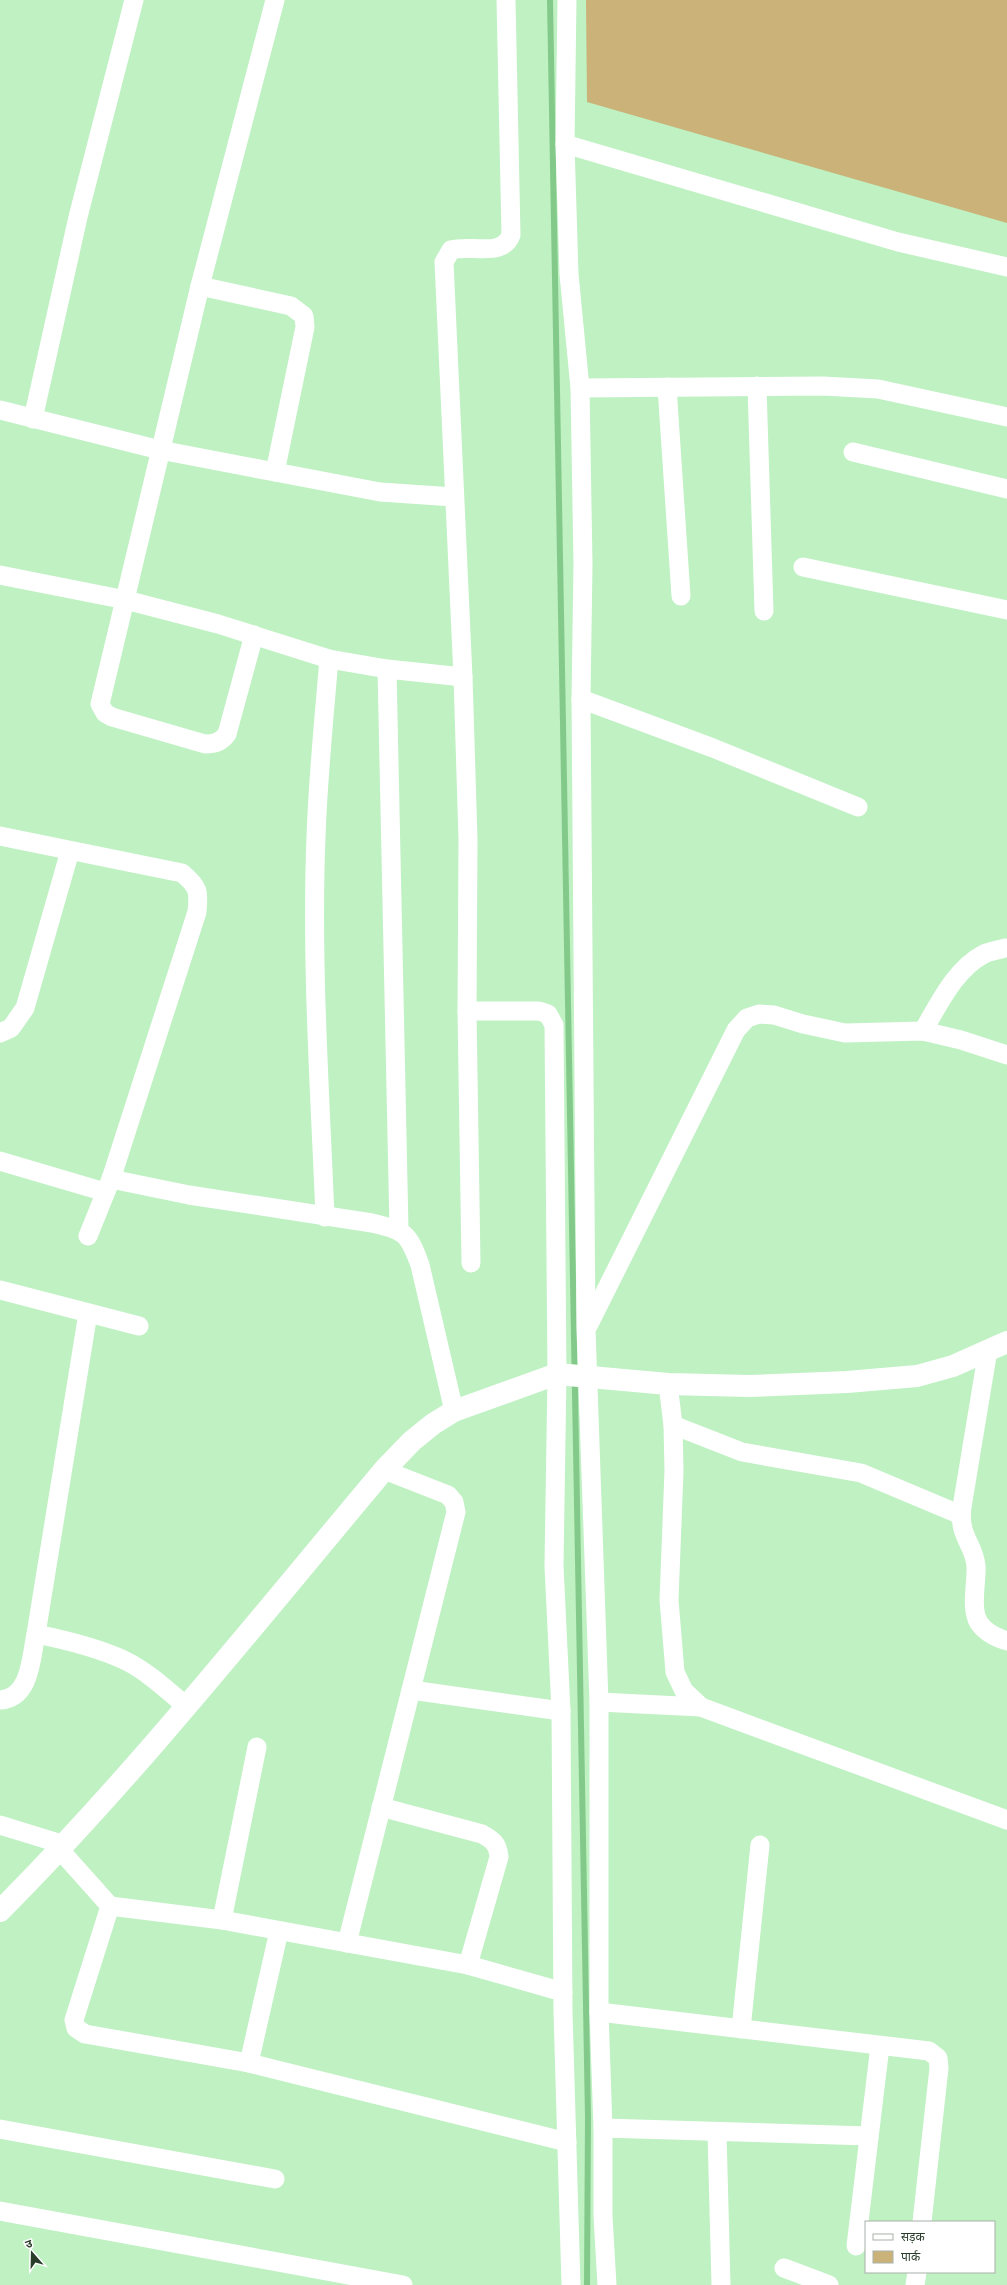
<svg xmlns="http://www.w3.org/2000/svg" width="1007" height="2285" viewBox="0 0 1007 2285" font-family="Mulish,'Noto Sans Devanagari',sans-serif">
<style>
.green{fill:#cbb278}
.lines{fill:none;stroke-linecap:round;stroke-linejoin:round}
.stream{stroke:#83ca8a;stroke-width:6}
.minor{stroke:#fff;stroke-width:19}
.tertiary{stroke:#fff;stroke-width:22}
</style>
<rect width="100%" height="100%" fill="#bff1c3"/>
<polygon class="green" points="586,0 1007,0 1007,223 587,102"/>
<g class="lines">
<polyline class="stream" points="550,0 588,2117 587,2285"/>
<g class="minor">
<polyline points="565,144 567,0"/>
<polyline points="200,286 291,306 304,316 305,327 275,472"/>
<polyline points="757,386 764,611"/>
<polyline points="667,387 681,596"/>
<polyline points="580,388 823,386 878,389 1007,417"/>
<polyline points="0,410 160,450 275,472 380,492 454,497"/>
<polyline points="33,419 78,217 134,0"/>
<polyline points="853,452 1007,489"/>
<polyline points="803,567 1007,610"/>
<polyline points="0,575 126,600 218,624 329,659 387,669 463,677"/>
<path d="M 254,635 L 227,734 C 221,742 215,744 205,744 L 112,717 L 105,713 L 100,704 L 200,286 L 275,0"/>
<polyline points="387,669 399,1229"/>
<polyline points="581,699 713,748 858,807"/>
<path d="M 0,836 L 182,873 C 199,887 199,892 197,912 L 111,1179 L 88,1236"/>
<polyline points="467,1011 539,1011 548,1014 554,1025 557,1374 554,1566 561,1711 563,2012 571,2285"/>
<path d="M 923,1031 C 939,1004 955,969 984,954 C 990,951 999,950 1005,948"/>
<polyline points="0,1033 11,1028 25,1008 70,851"/>
<polyline points="0,1161 105,1192"/>
<path d="M 111,1179 L 189,1195 L 372,1223 C 405,1231 408,1232 420,1265 L 454,1411"/>
<path d="M 325,1217 C 320,1091 311,963 316,837 C 318,777 324,718 329,659"/>
<path d="M 471,1263 L 467,1011 L 468,839 L 463,677 L 444,262 L 451,250 C 472,244 502,258 511,235 L 506,0"/>
<polyline points="0,1290 139,1326"/>
<polyline points="588,1326 736,1030 747,1018 759,1014 774,1015 803,1024 845,1033 923,1031 961,1040 1007,1055"/>
<path d="M 988,1350 L 962,1507 C 958,1537 974,1543 976,1566 C 977,1582 970,1609 979,1623 C 986,1633 997,1638 1007,1641"/>
<polyline points="668,1384 673,1425 674,1471 669,1600 675,1672 684,1691 701,1707 1007,1820"/>
<polyline points="673,1425 742,1452 861,1473 961,1515"/>
<path d="M 36,1634 C 66,1640 96,1647 124,1660 C 147,1671 167,1690 186,1706"/>
<polyline points="411,1690 561,1711"/>
<path d="M 0,1700 C 31,1698 31,1657 36,1634 L 88,1313"/>
<polyline points="599,1702 701,1707"/>
<path d="M 381,1807 L 482,1834 C 493,1840 498,1844 499,1857 L 468,1965"/>
<polyline points="0,1825 65,1845"/>
<polyline points="60,1850 110,1906"/>
<polyline points="222,1920 257,1747"/>
<polyline points="347,1943 456,1512 454,1502 448,1495 384,1470"/>
<polyline points="563,1992 468,1965 222,1920 110,1906 74,2020 76,2028 85,2034 249,2063 567,2142"/>
<polyline points="599,2012 929,2051 938,2058 939,2068 922,2222"/>
<polyline points="741,2029 760,1845"/>
<polyline points="249,2063 279,1931"/>
<polyline points="603,2128 869,2136"/>
<polyline points="0,2129 275,2179"/>
<polyline points="717,2132 721,2285"/>
<polyline points="0,2211 403,2285"/>
<polyline points="856,2246 880,2046"/>
<polyline points="784,2268 829,2285"/>
<polyline points="607,2285 603,2216 603,2128 599,2012 599,1702 586,1329 581,699 583,564 580,388 569,274 565,144 898,242 1007,267"/>
<polyline points="915,2285 917,2272"/>
</g>
<path class="tertiary" d="M 0,1911 C 137,1773 258,1620 384,1470 L 412,1441 L 433,1424 L 454,1411 L 557,1374 L 668,1384 L 749,1386 L 847,1382 L 917,1376 L 953,1366 L 1007,1342"/>
</g>
<rect x="865" y="2221" width="130" height="52" fill="#ffffff" stroke="#a9b1aa"/>
<rect x="873" y="2234" width="20" height="6" fill="#ffffff" stroke="#a9b1aa"/>
<text x="901" y="2241" font-size="12" fill="#293c2a">सड़क</text>
<rect x="873" y="2251" width="20" height="12" fill="#cbb278" stroke="#a9b1aa"/>
<text x="901" y="2261" font-size="12" fill="#293c2a">पार्क</text>
<g transform="translate(32 2253) rotate(340)" stroke="#ffffff" stroke-width="3" paint-order="stroke">
<path d="M0-3L7 15L0 10L-7 15Z" fill="#293c2a"/>
<text y="-6" font-size="11" font-weight="bold" text-anchor="middle" fill="#293c2a">उ</text>
</g>
</svg>
